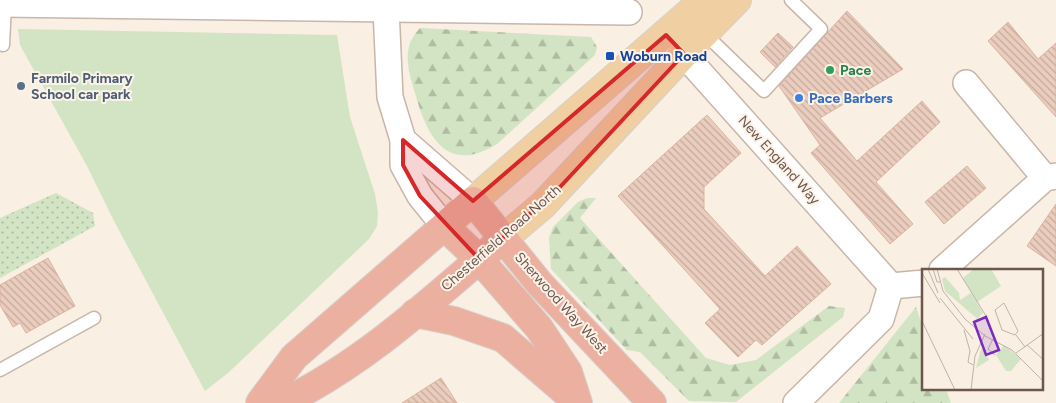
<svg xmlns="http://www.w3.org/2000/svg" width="1056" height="403" viewBox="0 0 1056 403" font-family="Figtree,sans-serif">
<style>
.grass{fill:url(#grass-dots)}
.forest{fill:url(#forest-firs)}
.park{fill:#d2e4c3}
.building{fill:url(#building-back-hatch);stroke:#dbb3a0}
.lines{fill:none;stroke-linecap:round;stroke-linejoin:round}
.lane-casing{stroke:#c8b6ab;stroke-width:15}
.street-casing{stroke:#c8b6ab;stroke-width:28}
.primary-casing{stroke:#d6d0cd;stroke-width:30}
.highway-casing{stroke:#d6d0cd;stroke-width:30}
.lane{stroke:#fff;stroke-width:12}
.street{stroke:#fff;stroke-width:25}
.primary{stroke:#f0cfa2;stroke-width:28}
.highway{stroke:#ecb0a1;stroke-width:28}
.marked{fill:#d62828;fill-opacity:0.2;stroke:#d62828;stroke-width:4;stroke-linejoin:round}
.transit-dot{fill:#1a4fb4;stroke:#fcf3e8;stroke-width:2}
.leisure-dot{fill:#2e9e5b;stroke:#fcf3e8;stroke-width:2}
.service-dot{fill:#5c6f8a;stroke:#fcf3e8;stroke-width:2}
.shop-dot{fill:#3f7fe0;stroke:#fcf3e8;stroke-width:2}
.labels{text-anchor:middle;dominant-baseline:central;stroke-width:4;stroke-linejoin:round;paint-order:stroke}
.transit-label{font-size:14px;font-weight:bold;fill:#164399;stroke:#fcf3e8;text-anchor:start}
.leisure-label{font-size:14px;font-weight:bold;fill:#27864d;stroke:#fcf3e8;text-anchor:start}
.service-label{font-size:14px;font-weight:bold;fill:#4e5e75;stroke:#fcf3e8;text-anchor:start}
.shop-label{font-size:14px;font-weight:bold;fill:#366cbe;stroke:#fcf3e8;text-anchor:start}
.street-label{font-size:14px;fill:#6d564c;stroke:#fcf3e8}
.inset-road{fill:none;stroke:#c1b2a7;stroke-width:1}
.view{fill:#7b2cbf;fill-opacity:0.15;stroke:#7b2cbf;stroke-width:2.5}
.inset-edge{fill:none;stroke:#6d564c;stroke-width:2.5}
</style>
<defs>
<pattern id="grass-dots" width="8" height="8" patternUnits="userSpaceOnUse" patternTransform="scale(1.25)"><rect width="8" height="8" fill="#d2e4c3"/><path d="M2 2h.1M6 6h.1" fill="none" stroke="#afbca1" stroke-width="1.8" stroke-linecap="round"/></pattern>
<pattern id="forest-firs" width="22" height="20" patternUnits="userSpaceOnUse" patternTransform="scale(1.25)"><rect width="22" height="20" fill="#d2e4c3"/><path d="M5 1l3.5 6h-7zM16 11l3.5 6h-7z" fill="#afbca1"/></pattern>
<pattern id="building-back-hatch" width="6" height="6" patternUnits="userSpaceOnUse" patternTransform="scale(1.25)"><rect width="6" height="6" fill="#ebcdbe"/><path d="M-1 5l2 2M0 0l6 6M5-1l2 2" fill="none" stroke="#c3a99d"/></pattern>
</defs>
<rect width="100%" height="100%" fill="#f9efe3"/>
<polygon class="grass" points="56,193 93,213 95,226 0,278 0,218"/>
<g class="forest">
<path d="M 420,28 L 591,37 L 597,47 L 595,55 L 497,144 C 447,175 427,137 415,93 C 411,80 405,61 409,47 C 410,40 415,34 420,28 Z"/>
<polygon points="587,198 596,198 580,218 706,358 730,365 756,360 829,306 845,308 843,317 736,402 689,401 640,352 627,350 551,269 549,238 553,227 578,202"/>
<polygon points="916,307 923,328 924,389 946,389 951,403 839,403"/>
</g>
<polygon class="park" points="18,29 337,35 350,117 375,194 378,212 377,226 369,239 228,373 205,391 113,219 87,166 20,45"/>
<g class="building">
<polygon points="847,11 903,69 820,118 857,161 922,101 940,122 876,182 913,224 890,244 811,153 820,145 779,86"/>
<polygon points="1008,22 1038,59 1056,43 1056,117 988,41"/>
<polygon points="778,33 793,47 775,67 760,52"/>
<polygon points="707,115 741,153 704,187 704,209 765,276 797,246 831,284 762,345 756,340 738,357 705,323 720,309 618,196"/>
<polygon points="967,166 986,188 944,224 925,202"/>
<polygon points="1056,204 1056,266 1027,246"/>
<polygon points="48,258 75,306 26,333 20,323 13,327 0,305 0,285"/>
<polygon points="441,378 457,403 402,403"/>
</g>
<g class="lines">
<g class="lane-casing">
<g id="lane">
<polyline points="703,32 764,91 821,29 791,0"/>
<polyline points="3,45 5,4"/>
<polyline points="0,370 94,318"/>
</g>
</g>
<g class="street-casing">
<g id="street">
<polyline points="0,4 629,12"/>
<polyline points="386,9 390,97 403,140 403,165 420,196 445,227"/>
<polyline points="671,40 891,286 924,283"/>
<polyline points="966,83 1045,178"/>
<polyline points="403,140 473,201"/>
<polyline points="942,270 1045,178 1056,176"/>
<polyline points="796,403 881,319 891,286"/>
</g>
</g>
<g class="primary-casing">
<g id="primary">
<polyline points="473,201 704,0"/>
<polyline points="504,238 543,205 684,54 737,0"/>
</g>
</g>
<g class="highway-casing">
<g id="highway">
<polyline points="445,227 479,259 539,328 568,372 578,403"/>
<polyline points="415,313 454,321 503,338 576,401"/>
<polyline points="260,403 294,357 473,201 539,283 652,403"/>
<path d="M 282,403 C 365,363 434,298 504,238"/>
</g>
</g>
<use href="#lane" class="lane"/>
<use href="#street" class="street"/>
<use href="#primary" class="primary"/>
<use href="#highway" class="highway"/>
</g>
<path class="marked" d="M 666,35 L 684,54 L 560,187 L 479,259 L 420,196 L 403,165 L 403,140 L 473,201 Z"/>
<rect class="transit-dot" x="605" y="51" width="10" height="10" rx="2.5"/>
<circle class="leisure-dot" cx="830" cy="70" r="5"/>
<circle class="service-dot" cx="21" cy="86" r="5"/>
<circle class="shop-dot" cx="799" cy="98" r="5"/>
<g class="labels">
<g class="transit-label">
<text x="620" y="56">Woburn Road</text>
</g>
<g class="leisure-label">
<text x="840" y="70">Pace</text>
</g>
<g class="service-label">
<text x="31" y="78">Farmilo Primary<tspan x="31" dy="16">School car park</tspan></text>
</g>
<g class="shop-label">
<text x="809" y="98">Pace Barbers</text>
</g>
<g class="street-label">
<text transform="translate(779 160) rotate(48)">New England Way</text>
<text transform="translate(501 238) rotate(-41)">Chesterfield Road North</text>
<text transform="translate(561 303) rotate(48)">Sherwood Way West</text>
</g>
</g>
<g transform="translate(922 269)">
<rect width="121" height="121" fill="#f9efe3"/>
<path d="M 23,8 L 37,24 L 38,31 L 49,24 L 61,44 L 56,49 L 59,53 L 23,22 L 20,10 Z" fill="#d2e4c3"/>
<path d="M 59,80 L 66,81 L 63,83 L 67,91 L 54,99 Z" fill="#d2e4c3"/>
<path d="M 52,0 L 69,0 L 79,17 L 55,33 L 41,9 Z" fill="#d2e4c3"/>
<path d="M 82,76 L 99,90 L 89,102 L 84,102 L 74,86 Z" fill="#d2e4c3"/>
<path class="inset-road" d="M 6,0 L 16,24M 11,0 L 15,13 L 18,13M 15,0 L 21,22 L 43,50 L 63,67M 35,0 L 64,47 L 72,68M 0,4 L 18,34M 18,29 L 51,70M 82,34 L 96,62 L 93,66 L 80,61 L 73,41 ZM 0,52 L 33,121M 42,61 L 48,82 L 46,93 L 51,96M 94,66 L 103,78M 63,67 L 90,81 L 122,113M 71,70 L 66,80 L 73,86M 105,76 L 122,91M 94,84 L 122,64M 49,121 L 53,87 L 63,65"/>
<path class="view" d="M 64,48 L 77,81 L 64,86 L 52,53 Z"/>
<rect width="121" height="121" class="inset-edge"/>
</g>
</svg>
